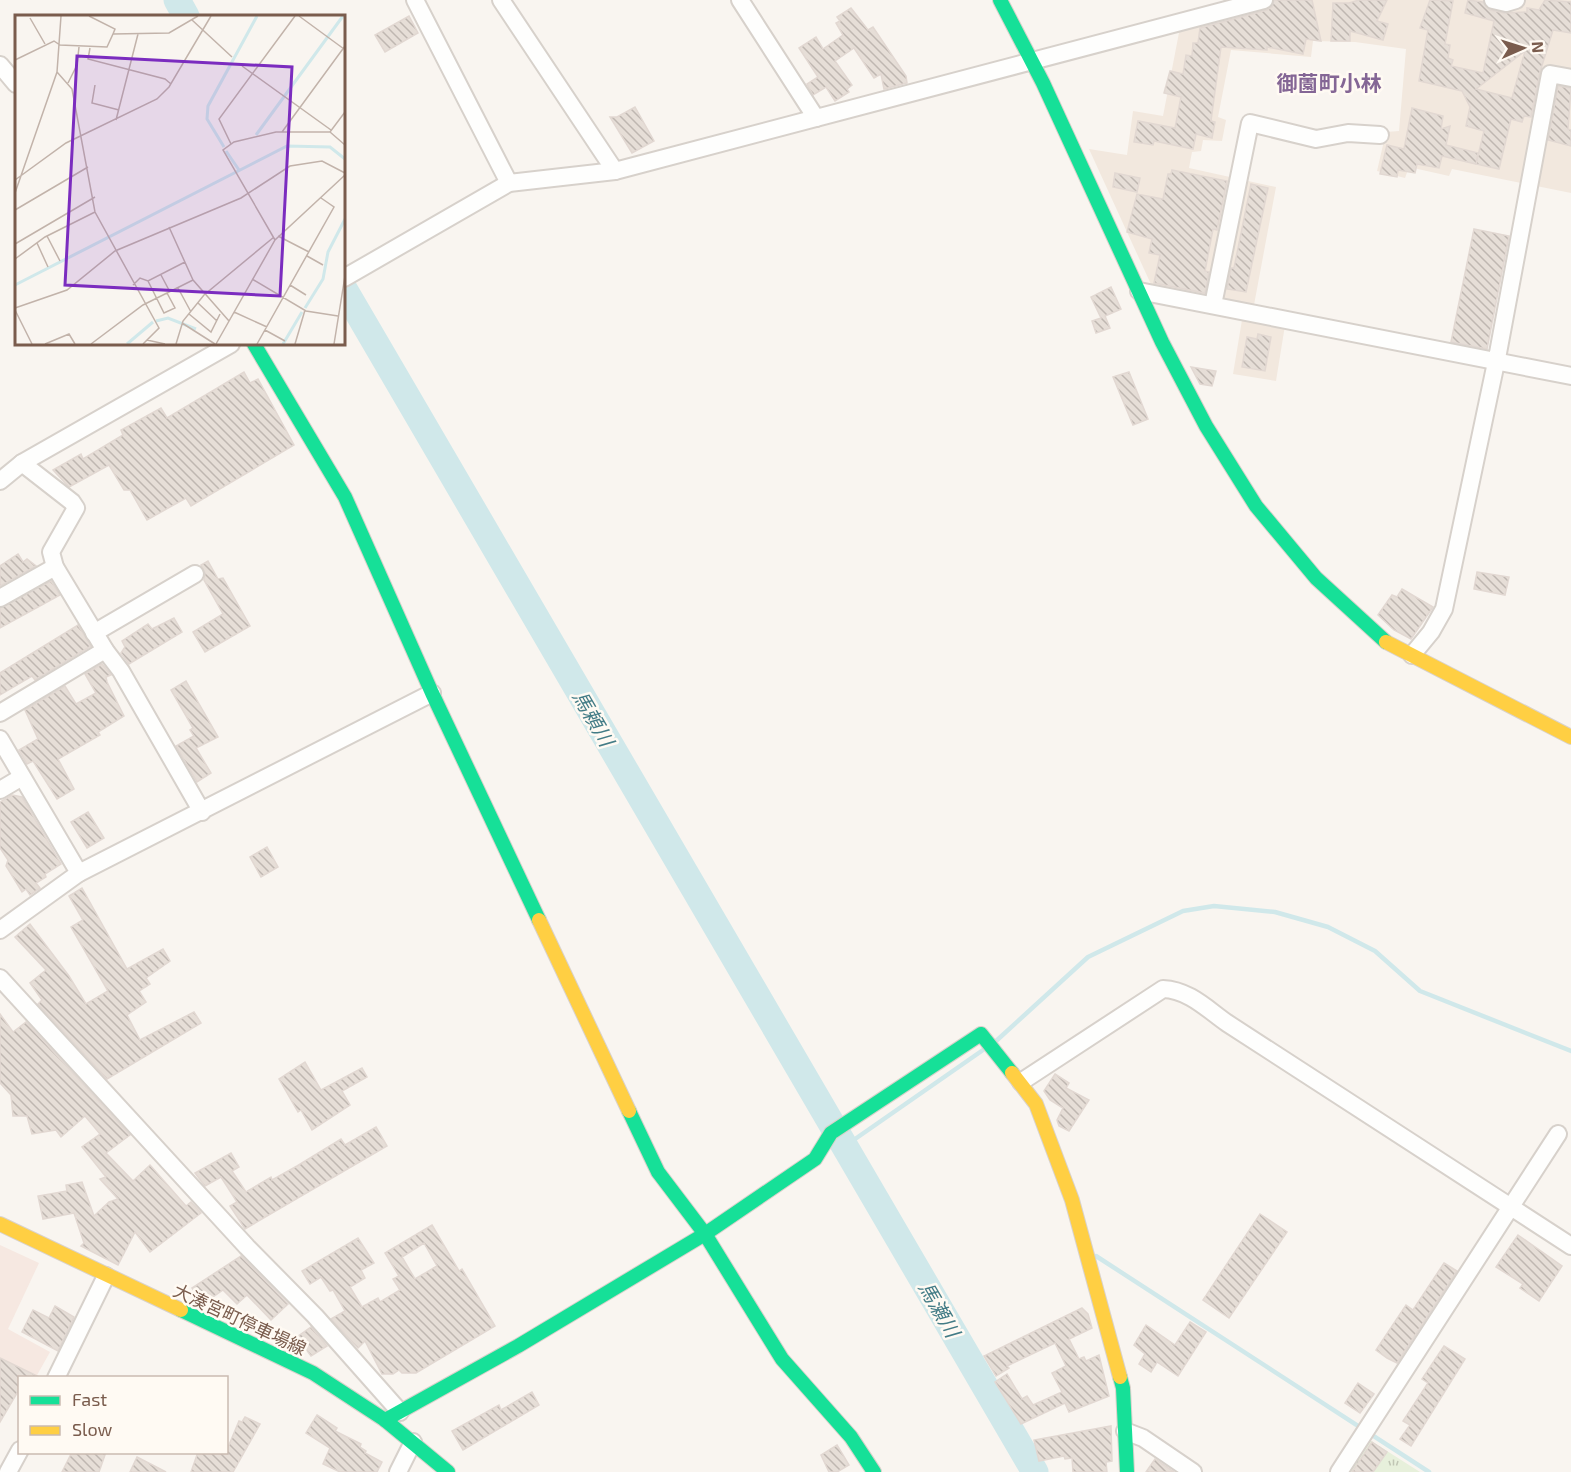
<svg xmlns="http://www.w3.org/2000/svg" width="1571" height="1472" viewBox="0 0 1571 1472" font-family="'Exo 2','Noto Sans JP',sans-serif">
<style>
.residential{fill:#f2e8de}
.commercial{fill:#f6e8e1}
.grass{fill:url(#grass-tufts)}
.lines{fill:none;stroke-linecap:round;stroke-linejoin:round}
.stream{stroke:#d0e8ea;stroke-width:4.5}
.river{stroke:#d0e8ea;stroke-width:27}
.building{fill:url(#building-back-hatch);stroke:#e2d8d2;stroke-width:1.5;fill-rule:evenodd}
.street-casing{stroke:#d7d1cb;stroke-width:20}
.fast-casing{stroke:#d9d2cb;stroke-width:16}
.slow-casing{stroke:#d9d2cb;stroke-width:16}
.street{stroke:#fefefd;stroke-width:16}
.fast{stroke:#16e098;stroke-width:14}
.slow{stroke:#ffcf43;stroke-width:14}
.labels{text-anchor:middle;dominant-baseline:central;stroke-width:5;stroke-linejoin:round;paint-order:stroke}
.street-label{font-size:18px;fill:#7a5c4d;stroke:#fffaf3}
.water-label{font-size:20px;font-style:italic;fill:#437c86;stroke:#fffaf3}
.quarter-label{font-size:21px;font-weight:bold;fill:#846695;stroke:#fffaf3}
.inset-river{fill:none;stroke:#d0e8ea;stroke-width:3}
.inset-road{fill:none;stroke:#c2b3aa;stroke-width:1.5}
.view{fill:#7b2cbf;fill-opacity:0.15;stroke:#7b2cbf;stroke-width:3}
.inset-edge{fill:none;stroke:#7a5c4d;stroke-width:3}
</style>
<defs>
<pattern id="grass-tufts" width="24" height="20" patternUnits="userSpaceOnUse" patternTransform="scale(1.5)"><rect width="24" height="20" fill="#e7f0db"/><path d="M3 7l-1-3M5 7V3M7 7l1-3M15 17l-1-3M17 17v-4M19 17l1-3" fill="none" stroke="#c0c6b4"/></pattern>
<pattern id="building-back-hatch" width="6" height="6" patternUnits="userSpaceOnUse" patternTransform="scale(1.5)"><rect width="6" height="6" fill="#e6ded7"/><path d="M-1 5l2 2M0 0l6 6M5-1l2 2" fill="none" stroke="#bfb7b1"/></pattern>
</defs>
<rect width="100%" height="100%" fill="#f9f5f0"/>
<polygon class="residential" points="1223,0 1571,0 1571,193 1452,169 1449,176 1409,167 1405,178 1377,171 1386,132 1399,131 1406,49 1355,42 1313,41 1311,57 1231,50 1218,117 1226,120 1222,141 1203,140 1201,151 1192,152 1189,168 1276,187 1254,305 1287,313 1276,381 1233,374 1242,320 1160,304 1089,149 1127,155 1133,111 1163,116 1182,17 1224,7"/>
<polygon class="commercial" points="0,1245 39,1263 8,1329 50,1352 36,1377 22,1377 4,1370 0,1378"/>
<polygon class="grass" points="1365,1437 1420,1472 1350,1472 1345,1469"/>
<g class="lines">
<g class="stream">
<polyline points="995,1042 1088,957 1183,911 1214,906 1275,912 1328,927 1375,951 1420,991 1571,1051"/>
<polyline points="845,1146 983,1050"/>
<polyline points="1096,1256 1429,1472"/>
</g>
<g class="river">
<polyline points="177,0 186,16"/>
<polyline points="344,289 1035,1472"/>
</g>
</g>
<g class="building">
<polygon points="1274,0 1312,0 1321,41 1306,39 1303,54 1267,47 1267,50 1221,47 1211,121 1215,122 1212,138 1196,134 1193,149 1154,141 1153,145 1134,142 1138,121 1175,128 1181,97 1164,93 1170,71 1183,74 1186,55 1192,56 1193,43 1198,43 1200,28 1267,10 1272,7"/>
<polygon points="1359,0 1387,0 1377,21 1388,24 1383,40 1350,31 1350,41 1331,41 1333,3 1349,3"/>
<path d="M 1430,0 L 1453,1 L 1445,44 L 1450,45 L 1448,58 L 1453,60 L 1451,66 L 1483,73 L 1494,21 L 1465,13 L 1468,0 L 1483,2 L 1490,10 L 1504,13 L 1527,12 L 1527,8 L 1539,10 L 1545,0 L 1571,2 L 1571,33 L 1553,30 L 1540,72 L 1531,117 L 1524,116 L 1522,122 L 1511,119 L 1499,169 L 1476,164 L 1484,131 L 1466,126 L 1470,107 L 1462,91 L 1419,81 L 1428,30 L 1420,28 ZM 1525,51 L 1512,98 L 1476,89 L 1480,86 Z"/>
<polygon points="851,8 868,30 873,27 906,76 907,83 884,89 881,74 874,78 854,48 835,61 852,85 847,89 849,92 835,101 826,87 813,95 807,84 818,77 799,48 816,37 823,49 843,35 836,23 840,21 837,17"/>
<polygon points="409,16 418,33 385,52 375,35"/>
<polygon points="1558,86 1571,88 1568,129 1571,130 1571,146 1548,140"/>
<polygon points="635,107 654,141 632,153 610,117 617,117"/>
<polygon points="1412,108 1443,116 1441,129 1450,126 1446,145 1478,153 1476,164 1442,156 1439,168 1417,164 1415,173 1398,170 1397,177 1380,174 1387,145 1404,149"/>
<polygon points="1172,170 1227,181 1217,230 1213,229 1205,271 1209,272 1205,293 1154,283 1160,255 1149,253 1152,239 1127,232 1137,194 1163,199 1168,174 1171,174"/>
<polygon points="1115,173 1140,178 1137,192 1113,187"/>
<polygon points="1251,184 1268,188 1246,292 1227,289 1231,268 1234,268"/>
<polygon points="1474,229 1509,236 1487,349 1451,342"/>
<polygon points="1111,287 1121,309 1105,316 1110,328 1096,333 1092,321 1101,318 1091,297"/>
<polygon points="1258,334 1271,337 1265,371 1242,367 1247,337 1257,339"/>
<polygon points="1191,367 1216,371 1212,386 1200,384"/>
<polygon points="244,372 250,383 258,379 294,445 191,506 186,498 147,520 130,490 124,490 109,465 69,487 53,470 81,454 83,459 123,435 121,430 161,408 167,418"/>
<polygon points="1129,372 1148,419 1133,425 1113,377"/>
<polygon points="18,554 23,562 27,559 36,566 0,586 0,566"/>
<polygon points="208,561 218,579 223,578 250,626 205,652 193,632 223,614 204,580 205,573 201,565"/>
<polygon points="1477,572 1509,577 1505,595 1474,589"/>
<polygon points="51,581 60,595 0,628 0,608"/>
<polygon points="1402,589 1433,607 1411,639 1394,630 1378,615 1392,595 1397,597"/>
<polygon points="174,618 182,632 129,664 121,653 125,647 122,641 148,624 152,629"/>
<polygon points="78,625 91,646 35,680 32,676 0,695 0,673"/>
<polygon points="102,664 111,675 106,677 107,682 124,716 98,732 100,735 58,759 74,789 57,799 33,761 27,764 19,750 38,739 25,710 65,686 76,704 96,693 85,674"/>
<polygon points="186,681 218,737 196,748 211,773 197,782 176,746 194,736 190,730 193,728 171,690"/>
<polygon points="12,795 22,797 61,864 45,874 46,877 36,883 40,888 30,895 26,889 22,892 6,866 8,860 0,848 0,802"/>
<polygon points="88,812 104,838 87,848 71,822"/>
<polygon points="267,847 278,867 261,877 250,857"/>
<polygon points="82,888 127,969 163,949 170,961 146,978 150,984 139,991 146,1002 127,1015 140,1040 194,1012 201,1023 107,1079 38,1004 42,1000 30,983 46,970 15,937 30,924 69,976 86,1004 108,991 71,927 83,920 69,896"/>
<polygon points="0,1014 13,1032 26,1022 130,1135 106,1153 133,1181 150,1165 186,1206 191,1202 201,1213 150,1252 135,1232 118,1265 81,1246 84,1243 74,1213 43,1219 38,1196 67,1191 66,1185 82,1182 94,1216 109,1202 118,1199 100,1179 106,1177 82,1147 100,1134 85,1116 61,1137 56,1130 32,1134 27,1116 13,1116 11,1095 0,1083"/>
<polygon points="305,1062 321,1090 362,1068 367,1077 342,1091 350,1105 312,1130 301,1110 298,1112 279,1079"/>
<polygon points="1055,1074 1069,1083 1066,1088 1089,1100 1069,1131 1059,1126 1057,1120 1063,1108 1050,1100 1044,1091"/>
<polygon points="376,1127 387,1146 245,1229 230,1206 237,1202 221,1177 205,1186 195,1173 231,1153 239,1167 232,1171 246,1192 271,1177 272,1180 297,1166 341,1139 345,1145"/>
<polygon points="1260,1214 1287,1232 1229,1318 1203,1300"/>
<path d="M 432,1225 L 459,1271 L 462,1269 L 495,1326 L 416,1373 L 402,1373 L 399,1370 L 393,1374 L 382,1374 L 365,1341 L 358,1348 L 331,1319 L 345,1311 L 333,1290 L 330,1291 L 321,1277 L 310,1284 L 302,1271 L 358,1238 L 374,1263 L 361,1270 L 365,1278 L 350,1287 L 362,1307 L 378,1298 L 380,1302 L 400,1290 L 393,1279 L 399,1276 L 385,1253 ZM 424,1243 L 437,1266 L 415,1279 L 402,1257 Z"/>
<polygon points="1518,1235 1562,1266 1539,1301 1520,1288 1523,1284 1496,1267"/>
<polygon points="241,1256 288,1304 271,1320 247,1295 237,1304 223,1290 203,1304 192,1288"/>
<polygon points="1444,1263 1457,1271 1397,1363 1387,1358 1376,1350 1406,1305 1413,1310"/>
<polygon points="55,1306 74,1317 58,1351 22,1332 33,1310 49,1318"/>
<polygon points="1082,1308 1088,1314 1092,1328 1069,1339 1079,1359 1084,1357 1086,1361 1099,1355 1109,1396 1069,1412 1065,1403 1021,1424 995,1382 1007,1374 1022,1399 1027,1396 1033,1405 1062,1392 1052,1373 1066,1366 1055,1343 1007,1366 1009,1368 996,1376 984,1356"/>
<polygon points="1190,1322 1206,1332 1178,1376 1157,1362 1151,1372 1139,1364 1145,1354 1134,1345 1146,1325 1175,1345"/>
<polygon points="311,1327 327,1346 311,1356 297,1337"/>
<polygon points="1444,1346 1465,1359 1411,1446 1400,1439 1410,1425 1403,1421 1428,1383 1422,1379"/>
<polygon points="0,1358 39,1377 20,1377 20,1388 0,1422"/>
<polygon points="1358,1383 1374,1394 1360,1413 1345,1403"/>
<polygon points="532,1392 539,1405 463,1450 452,1431 499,1405 501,1410"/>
<polygon points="317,1415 337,1428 335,1431 361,1444 360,1447 366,1451 365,1453 382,1462 377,1472 340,1472 323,1464 330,1448 306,1433"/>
<polygon points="245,1417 260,1424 233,1472 191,1472 198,1452 226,1452 239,1421 242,1422"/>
<polygon points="1111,1426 1112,1461 1106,1462 1107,1472 1073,1472 1072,1458 1065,1459 1064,1456 1039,1461 1034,1440"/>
<polygon points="1372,1442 1387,1452 1373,1472 1352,1472"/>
<polygon points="837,1445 849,1465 837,1472 829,1472 821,1455"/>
<polygon points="72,1452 106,1452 99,1472 62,1472"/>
<polygon points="137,1457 166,1472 130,1472"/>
<polygon points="1155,1459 1174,1472 1146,1472"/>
</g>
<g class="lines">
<g class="street-casing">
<g id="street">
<polyline points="415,0 509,183"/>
<polyline points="501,0 615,171"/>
<polyline points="740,0 816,118"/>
<polyline points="1493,0 1506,3 1516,0"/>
<polyline points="0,65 16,84"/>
<polyline points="344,278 509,183 615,171 1264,0"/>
<polyline points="1139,291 1571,376"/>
<polyline points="1213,305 1250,123 1316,139 1348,133 1380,135"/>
<polyline points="22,463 72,502 76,508 51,552 55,567 105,650 121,671 202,812"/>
<polyline points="0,481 22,463 231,344"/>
<polyline points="0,598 55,567"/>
<polyline points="94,633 195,574"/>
<polyline points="1412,655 1431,632 1444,609 1498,353 1550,74 1571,78"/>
<polyline points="0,713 105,650"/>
<polyline points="0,739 79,873 0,930"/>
<polyline points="0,790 22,777"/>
<polyline points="79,873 432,693"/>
<polyline points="0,978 247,1247 315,1316 400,1412"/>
<path d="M 1021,1082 L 1163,989 C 1189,990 1207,1009 1227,1023 L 1571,1246"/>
<polyline points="56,1378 106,1276"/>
<polyline points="1125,1431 1143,1438 1193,1472"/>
<polyline points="8,1472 20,1450"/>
<polyline points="398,1472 413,1442"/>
<polyline points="1339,1472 1558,1134"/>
</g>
</g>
<g class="fast-casing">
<g id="fast">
<polyline points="1000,0 1043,83 1162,342 1206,426 1256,506 1316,578 1386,642"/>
<polyline points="254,344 345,497 432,693 539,920"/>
<polyline points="629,1111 658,1172 705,1234 782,1359 851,1437 874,1472"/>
<polyline points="181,1310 313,1373 385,1420 448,1472"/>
<polyline points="1120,1377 1123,1388 1127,1472"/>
<polyline points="385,1420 518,1346 705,1234 815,1159 831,1133 981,1034 1012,1073"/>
</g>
</g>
<g class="slow-casing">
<g id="slow">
<polyline points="1386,642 1571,737"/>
<polyline points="539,920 629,1111"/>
<polyline points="1012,1073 1036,1104 1072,1200 1120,1377"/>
<polyline points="0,1224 181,1310"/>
</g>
</g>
<use href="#street" class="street"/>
<use href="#fast" class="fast"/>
<use href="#slow" class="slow"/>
</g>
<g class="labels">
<g class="street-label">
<text transform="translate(240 1319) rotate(25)">大湊宮町停車場線</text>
</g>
<g class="water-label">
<text transform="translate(594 718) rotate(60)">馬頼川</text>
<text transform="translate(940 1309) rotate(60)">馬瀬川</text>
</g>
<g class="quarter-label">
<text x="1329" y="82">御薗町小林</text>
</g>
</g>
<g transform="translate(15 15)">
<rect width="330" height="330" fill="#f9f5f0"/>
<path class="inset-river" d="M 241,120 L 328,1M 209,132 L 192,104 L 193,91 L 242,1M 211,136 L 224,155M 0,270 L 272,131 L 315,132 L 330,144M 290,293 L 308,264 L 313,237 L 330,204M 141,306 L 153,303 L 181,314M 112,329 L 138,307M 268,329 L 287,297"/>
<path class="inset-road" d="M 74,1 L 100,14 L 98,19M 284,1 L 329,34M 15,3 L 30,29M 177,5 L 217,42M 75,33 L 73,44 L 150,64 L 156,69M 0,45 L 39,26 L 45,30 L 92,32 L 98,19 L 154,18 L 183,1M 227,51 L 316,115M 42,57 L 57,74 L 80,197 L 144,313 L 128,329M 53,68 L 62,50 L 64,32M 80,70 L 77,88 L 104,95M 101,105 L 123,19M 267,117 L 330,31M 315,117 L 330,130M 216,129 L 204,104 L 280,1M 0,165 L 51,128 L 142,84 L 154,72 L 196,1M 0,178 L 42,57 L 46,1M 0,195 L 73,152M 154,212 L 178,265M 32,221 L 45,246M 263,221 L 294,237M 260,225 L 208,135 L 219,127 L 261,117 L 315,117 L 330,97M 22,228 L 33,252M 0,229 L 80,182M 292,241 L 308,250M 0,244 L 30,222 L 80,197M 146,260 L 155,277M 237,264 L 291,296 L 323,301M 133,266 L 149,298 L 160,293 L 152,278M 118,270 L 125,263 L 133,266 L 170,247M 275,270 L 291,280M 163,273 L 176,297M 183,288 L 202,306M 0,293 L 52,275 L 100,236 L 226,183 L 275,151 L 307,146 L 330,158M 0,295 L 17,329M 219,297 L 252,312M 174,299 L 196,317 L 205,299M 167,308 L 200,329M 250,315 L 270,326M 132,325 L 150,329M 30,329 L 54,319 L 60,329M 76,329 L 128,290 L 178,265 L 214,306M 161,329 L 168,306 L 189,280 L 259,222M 201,329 L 260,225 L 330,160M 242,329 L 319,192 L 306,183M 280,329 L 290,295M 319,329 L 330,261"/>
<path class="view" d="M 62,41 L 277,52 L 265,281 L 50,270 Z"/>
<rect width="330" height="330" class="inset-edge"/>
</g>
<rect x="18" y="1376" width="210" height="78" fill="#fffaf3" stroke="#cabbb1" stroke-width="1.5"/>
<rect x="30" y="1396" width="30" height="9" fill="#16e098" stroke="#cabbb1" stroke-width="1.5"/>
<text x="72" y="1406" font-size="18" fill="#7a5c4d">Fast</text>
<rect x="30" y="1426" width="30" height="9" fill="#ffcf43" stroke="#cabbb1" stroke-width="1.5"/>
<text x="72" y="1436" font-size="18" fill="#7a5c4d">Slow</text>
<g transform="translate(1523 48) rotate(87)" stroke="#fffaf3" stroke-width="4.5" paint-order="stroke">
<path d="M0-4.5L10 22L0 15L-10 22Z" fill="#7a5c4d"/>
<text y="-9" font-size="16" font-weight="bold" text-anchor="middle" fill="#7a5c4d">N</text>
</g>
</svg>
